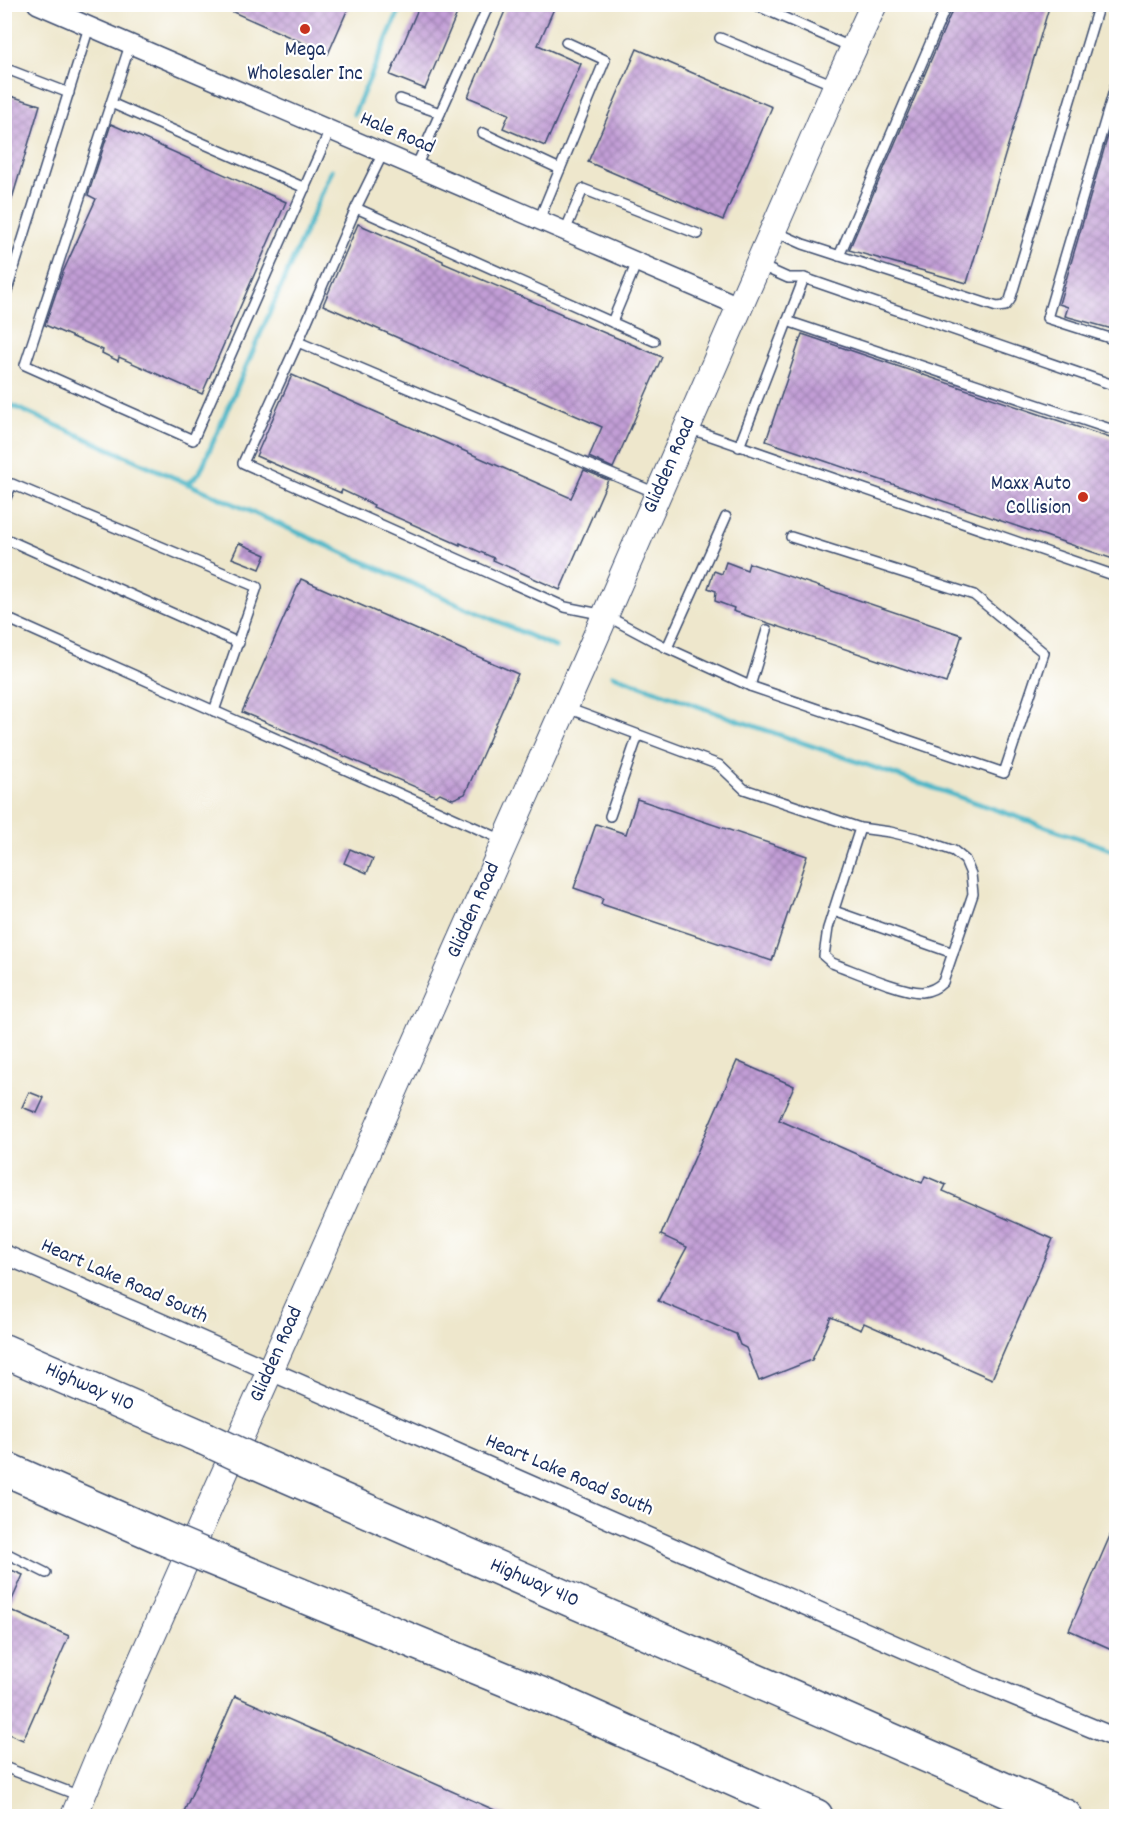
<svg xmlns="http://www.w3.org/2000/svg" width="1121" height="1821" viewBox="0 0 1121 1821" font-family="Dekko,sans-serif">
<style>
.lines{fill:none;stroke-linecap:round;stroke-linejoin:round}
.stream{stroke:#4ab6c7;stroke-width:5}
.building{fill:url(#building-cross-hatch)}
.lane-casing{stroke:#3b4b6e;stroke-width:12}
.street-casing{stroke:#3b4b6e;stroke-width:21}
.secondary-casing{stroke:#3b4b6e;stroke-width:28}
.highway-casing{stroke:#3b4b6e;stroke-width:36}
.lane{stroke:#fff;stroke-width:9}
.street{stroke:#fff;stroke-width:18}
.secondary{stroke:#fff;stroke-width:26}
.highway{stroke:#fff;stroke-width:33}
.highway-bridge-casing{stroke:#3b4b6e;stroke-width:36;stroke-linecap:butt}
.highway-bridge{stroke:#fff;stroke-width:33}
.poi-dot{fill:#c8321e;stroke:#fff;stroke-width:2}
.labels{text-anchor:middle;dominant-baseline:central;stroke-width:4.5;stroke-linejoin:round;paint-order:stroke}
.poi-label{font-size:21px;fill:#1b2f5e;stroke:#fff}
.street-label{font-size:21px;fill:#1b2f5e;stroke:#fff}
</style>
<defs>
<pattern id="building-cross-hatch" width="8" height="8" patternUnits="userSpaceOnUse" patternTransform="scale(1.5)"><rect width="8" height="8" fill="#c29ed6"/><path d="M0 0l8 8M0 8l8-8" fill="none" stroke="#9d81b1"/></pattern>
</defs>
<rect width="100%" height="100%" fill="#fff"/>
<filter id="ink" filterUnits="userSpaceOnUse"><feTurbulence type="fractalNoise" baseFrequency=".0167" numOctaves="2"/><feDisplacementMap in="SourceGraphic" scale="12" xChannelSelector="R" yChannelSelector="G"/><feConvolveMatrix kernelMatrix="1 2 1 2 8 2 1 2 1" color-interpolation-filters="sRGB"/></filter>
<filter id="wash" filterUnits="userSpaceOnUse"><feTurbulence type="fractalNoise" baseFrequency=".008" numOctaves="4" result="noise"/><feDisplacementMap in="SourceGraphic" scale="24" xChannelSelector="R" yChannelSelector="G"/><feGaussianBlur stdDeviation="1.35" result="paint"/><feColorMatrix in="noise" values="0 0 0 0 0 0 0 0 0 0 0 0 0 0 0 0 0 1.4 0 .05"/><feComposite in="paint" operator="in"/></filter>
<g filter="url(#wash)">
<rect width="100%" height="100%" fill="#eee7cc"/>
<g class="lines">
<g class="stream">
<polyline points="354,114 402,4"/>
<polyline points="4,402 555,647"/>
<polyline points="188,484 200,472 332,170"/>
<polyline points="613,675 725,716 1116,851"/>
</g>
</g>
<g id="blocks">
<g class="building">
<polygon points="215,4 350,4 328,54"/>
<polygon points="420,4 461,4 425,89 390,75"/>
<polygon points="508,4 556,4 538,45 581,64 545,146 503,128 509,114 468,97"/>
<polygon points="955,4 1050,4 967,283 849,250"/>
<polygon points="637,49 772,107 723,220 588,162"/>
<polygon points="4,94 40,105 8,212 4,211"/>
<polygon points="1114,115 1116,115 1116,330 1065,316 1068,307 1059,304"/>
<polygon points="111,124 286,202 202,394 119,357 118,361 102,353 103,350 45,325 63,272 96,199 88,195"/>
<polygon points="358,224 443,261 443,263 562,314 562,315 662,357 613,468 589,457 602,427 323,305"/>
<polygon points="802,334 1116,440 1116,560 766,441"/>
<polygon points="292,375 571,498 584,470 608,480 560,590 493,560 494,558 460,543 460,545 373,507 374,505 342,490 341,493 256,456"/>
<polygon points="239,543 266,555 260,569 232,558"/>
<polygon points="726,562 747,570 749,563 962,635 946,683 733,611 734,608 715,601 716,591 708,588 714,571 722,574"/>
<polygon points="301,579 518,674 465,794 453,799 440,793 436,796 242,712"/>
<polygon points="637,799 807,856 772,961 601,904 603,898 574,888 596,824 626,834"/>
<polygon points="350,849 373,859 367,873 344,863"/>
<polygon points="737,1061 794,1086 779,1120 922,1183 925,1176 946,1185 943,1191 1053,1239 992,1379 864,1323 861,1330 831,1317 812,1360 759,1381 746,1348 740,1345 736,1334 658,1301 687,1247 661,1235"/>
<polygon points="29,1092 44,1098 37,1113 22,1107"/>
<polygon points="1116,1522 1116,1651 1069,1630"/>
<polygon points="4,1567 23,1575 8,1609 69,1636 23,1740 4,1732"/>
<polygon points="235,1696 334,1739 508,1816 182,1816"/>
</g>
</g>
</g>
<g filter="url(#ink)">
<use href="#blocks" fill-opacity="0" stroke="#3b4b6e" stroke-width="1.5"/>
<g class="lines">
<g class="lane-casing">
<g id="lane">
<polyline points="753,4 853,48"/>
<polyline points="720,38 834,85"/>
<polyline points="130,45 25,365 193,440 330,130"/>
<polyline points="4,68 69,93"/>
<polyline points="1116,84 1047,318 1116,340"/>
<polyline points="400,99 440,113"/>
<polyline points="111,103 305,188"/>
<polyline points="483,133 560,169"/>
<polyline points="416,167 489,4"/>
<polyline points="356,208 654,341"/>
<polyline points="539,220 605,60 566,42"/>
<polyline points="565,231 583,189 698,234"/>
<polyline points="776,232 803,244 997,307 1005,306 1010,300 1099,4"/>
<polyline points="839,256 947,4"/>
<polyline points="759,265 788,278 804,278 1116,386"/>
<polyline points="4,300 89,27"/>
<polyline points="787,321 1116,431"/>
<polyline points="612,322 637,262"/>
<polyline points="298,342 356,208 383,153"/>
<polyline points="688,428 1116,576"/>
<polyline points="739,447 804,278"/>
<polyline points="656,493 298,342 243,463 565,607 605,615 667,648 726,517"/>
<polyline points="4,502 12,484 257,587 214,711"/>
<polyline points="4,538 239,643"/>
<polyline points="4,617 503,840"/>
<polyline points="667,648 750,686 1004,773 1044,653 974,595 791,537"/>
<polyline points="750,686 767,630"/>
<path d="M 567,708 L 719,765 L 744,789 L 860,828 L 890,832 L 920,839 L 954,851 L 965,860 L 971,874 L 973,894 L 943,982 C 937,988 931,991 922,992 C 901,992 854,971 832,963 L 824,956 L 828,928 L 860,828"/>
<polyline points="610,816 638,735"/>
<polyline points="834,911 953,953"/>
<polyline points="4,1552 46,1573"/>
<polyline points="4,1767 80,1796"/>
</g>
</g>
<g class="street-casing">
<g id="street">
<polyline points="37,4 739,306"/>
<polyline points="4,1254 966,1676 1116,1738"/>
</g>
</g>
<g class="secondary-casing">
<g id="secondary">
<path id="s1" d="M 74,1816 L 98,1758 L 583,666 L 836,86 L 874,4"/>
</g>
</g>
<g class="highway-casing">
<g id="highway">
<path id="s2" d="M 4,1351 L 204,1438"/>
<path id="s3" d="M 251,1460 L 1065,1816"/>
<polyline points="4,1468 161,1537"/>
<polyline points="206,1556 560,1702 816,1816"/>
</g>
</g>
<use href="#lane" class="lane"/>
<use href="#street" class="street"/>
<use href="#secondary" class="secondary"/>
<use href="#highway" class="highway"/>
<g class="highway-bridge-casing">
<g id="highway-bridge">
<polyline points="204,1438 251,1460"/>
<polyline points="161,1537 206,1556"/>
</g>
</g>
<use href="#highway-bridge" class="highway-bridge"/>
</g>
</g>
<g class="poi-dot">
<circle cx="305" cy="29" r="6"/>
<circle cx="1083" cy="497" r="6"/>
</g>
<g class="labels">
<g class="poi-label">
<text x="305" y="51">Mega<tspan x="305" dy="24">Wholesaler Inc</tspan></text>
<text x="1071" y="485" text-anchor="end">Maxx Auto<tspan x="1071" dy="24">Collision</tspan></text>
</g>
<g class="street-label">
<text transform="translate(397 134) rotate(23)">Hale Road</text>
<text stroke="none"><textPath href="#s1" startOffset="1476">Glidden Road</textPath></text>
<text stroke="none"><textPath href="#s1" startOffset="990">Glidden Road</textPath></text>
<text transform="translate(124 1282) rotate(24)">Heart Lake Road South</text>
<text stroke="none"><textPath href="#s1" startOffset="504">Glidden Road</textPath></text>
<text stroke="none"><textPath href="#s2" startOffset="93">Highway 410</textPath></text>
<text transform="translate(569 1476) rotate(23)">Heart Lake Road South</text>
<text stroke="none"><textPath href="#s3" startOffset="309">Highway 410</textPath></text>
</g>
</g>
<rect width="1121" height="1821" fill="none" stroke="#fff" stroke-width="24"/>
</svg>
